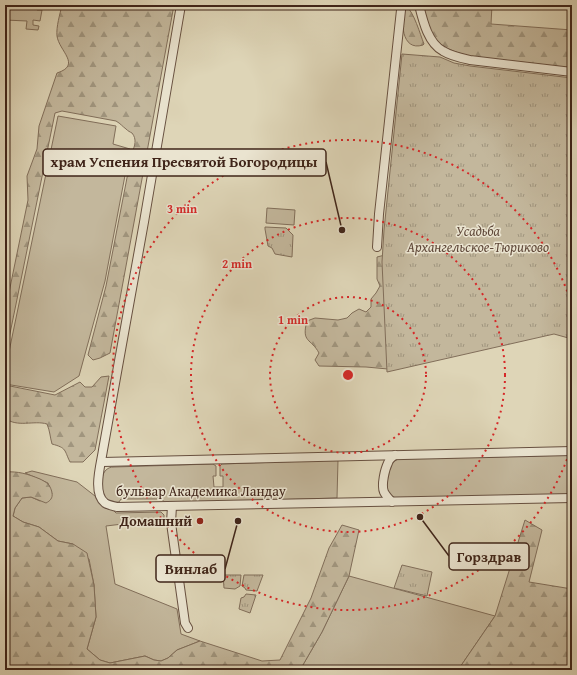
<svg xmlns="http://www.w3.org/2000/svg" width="577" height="675" viewBox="0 0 577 675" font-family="'Gentium Book Plus',serif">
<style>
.green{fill:#c3b79c;stroke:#816e5a}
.forest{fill:url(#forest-firs);stroke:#816e5a}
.park{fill:url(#park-tufts);stroke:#816e5a}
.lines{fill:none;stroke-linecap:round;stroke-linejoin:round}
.minor-casing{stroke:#675040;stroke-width:10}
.minor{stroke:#eae4d0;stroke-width:8}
.ring{fill:none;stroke:#d62828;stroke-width:2;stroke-dasharray:2 4}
.poi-dot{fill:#8f2418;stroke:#eae4d0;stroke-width:1.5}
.labels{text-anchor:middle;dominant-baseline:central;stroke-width:3;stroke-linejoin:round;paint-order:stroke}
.park-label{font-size:14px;font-style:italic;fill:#60493a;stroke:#eae4d0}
.street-label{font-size:14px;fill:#3f2419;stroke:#eae4d0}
.poi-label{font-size:14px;font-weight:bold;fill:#3f2419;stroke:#eae4d0;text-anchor:end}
.centre{fill:#d62828;stroke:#eae4d0;stroke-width:2}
.ring-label{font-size:12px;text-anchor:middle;font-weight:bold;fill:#d62828;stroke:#eae4d0;stroke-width:3;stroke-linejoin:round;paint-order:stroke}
.leader{fill:none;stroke:#3f2419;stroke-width:1.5}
.callout-dot{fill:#3f2419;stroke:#eae4d0;stroke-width:1.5}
.callout{fill:#eae4d0;stroke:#3f2419;stroke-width:1.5}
.callout-label{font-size:15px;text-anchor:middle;font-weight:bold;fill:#3f2419}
</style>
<defs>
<pattern id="forest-firs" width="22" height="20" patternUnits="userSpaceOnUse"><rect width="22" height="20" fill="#c3b79c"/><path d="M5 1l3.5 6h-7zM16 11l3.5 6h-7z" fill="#a0957e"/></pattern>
<pattern id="park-tufts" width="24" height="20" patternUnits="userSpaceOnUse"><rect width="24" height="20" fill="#c3b79c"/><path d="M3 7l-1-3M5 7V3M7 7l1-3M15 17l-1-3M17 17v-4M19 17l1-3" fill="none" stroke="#a0957e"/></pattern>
</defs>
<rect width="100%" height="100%" fill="#ded5b7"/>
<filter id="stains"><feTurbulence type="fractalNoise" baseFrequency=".005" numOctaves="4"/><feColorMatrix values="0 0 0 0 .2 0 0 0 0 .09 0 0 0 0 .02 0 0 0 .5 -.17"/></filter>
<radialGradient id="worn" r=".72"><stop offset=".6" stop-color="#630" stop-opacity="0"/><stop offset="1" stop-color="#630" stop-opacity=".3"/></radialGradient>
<g class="green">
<polygon points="5,5 38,5 37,10 42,10 40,21 33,20 33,25 39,26 38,30 26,29 27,21 5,20"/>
<polygon points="58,116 116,126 113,144 130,149 105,281 79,376 54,392 5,384 5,371"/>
<polygon points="267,208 295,210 294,225 266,223"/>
<path d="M 572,455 L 572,495 L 396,498 C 385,494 386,487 388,477 C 388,472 388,468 391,464 C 393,461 396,460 399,459 Z"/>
<path d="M 338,460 L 337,498 L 166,503 L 161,499 L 121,499 L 119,502 C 115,502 110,503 107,500 C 99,495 100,478 105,471 C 108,468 110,467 114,467 L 213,464 L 216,466 L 216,476 L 213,476 L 214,487 L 223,487 L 223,476 L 220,476 L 220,466 L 222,464 Z"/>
<polygon points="32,471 77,482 95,496 104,507 111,508 116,513 161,512 164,515 164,519 106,526 115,584 177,609 181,634 200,641 177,650 168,658 161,661 154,660 145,656 110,663 100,660 87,649 96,617 94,585 89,559 73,544 58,541 39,527 23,522 13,516 15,508 22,498 31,497 40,501 52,494 48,483 25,473"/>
<polygon points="349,576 495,616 458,670 300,670 322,632"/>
</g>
<g class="forest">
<path d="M 62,5 L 174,5 L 110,353 L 100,358 L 93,360 L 88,355 L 106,286 L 132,152 C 135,146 137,139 132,133 C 130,132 128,131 126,129 C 122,126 121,124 116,121 L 62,111 L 55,113 L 5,358 L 5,312 L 28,200 L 27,176 L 37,149 L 39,126 L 57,73 C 82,65 59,51 57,36 C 56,27 60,14 62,5 Z"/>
<path d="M 422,5 L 492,5 L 491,24 L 572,30 L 572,68 L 469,56 C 433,46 432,39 422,5 Z"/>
<path d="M 406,6 C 414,12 420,34 424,44 L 423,45 C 401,52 400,20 406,6 Z"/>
<path d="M 393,253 L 551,332 L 388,369 L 366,367 L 319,366 L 315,360 L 319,353 C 311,338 301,343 307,321 L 315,318 L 338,320 L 347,318 L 352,313 L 359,309 L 366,312 L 371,307 L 371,299 L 376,293 L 380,286 L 377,279 L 377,257 Z"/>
<path d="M 109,376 L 95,450 L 83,462 L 70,462 C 64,450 67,448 52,444 C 50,437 50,431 47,424 C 34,420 17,428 5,418 L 5,385 L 55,395 L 80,382 L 85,387 L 92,387 L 101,377 Z"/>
<path d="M 5,472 C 18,471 28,474 40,479 C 42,480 46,482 48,484 C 50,486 52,491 52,493 C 53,498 50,501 46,503 L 31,497 L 22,498 L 15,508 L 13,516 L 23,522 L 39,527 L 58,541 L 73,544 L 87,553 L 94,585 L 96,617 L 87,649 L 100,660 L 110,663 L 145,656 L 154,660 L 161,661 L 168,658 L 177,650 L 200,641 L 262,661 L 280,660 L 311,598 L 329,548 L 342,525 L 359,530 L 349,576 L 322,632 L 300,670 L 5,670 Z"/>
<polygon points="525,520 542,530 529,582 572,589 572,670 458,670 495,616"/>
</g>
<g class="park">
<polygon points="402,54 440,57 454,63 470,66 572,78 572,339 554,334 387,372 382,262 384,230"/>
<polygon points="265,227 286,228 293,235 292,257 275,254 272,248 268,246 265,229"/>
<polygon points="402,565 432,572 427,596 394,588"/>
<polygon points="223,575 241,575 240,586 235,589 224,588"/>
<polygon points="244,575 263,575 257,591 246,590 245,588 242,586"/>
<polygon points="246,594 256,595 250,613 239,609 241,598 244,597"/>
</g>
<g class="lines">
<g class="minor-casing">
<g id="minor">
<path d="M 181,5 L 144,222 L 103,450 C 101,464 92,493 105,503 C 108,505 113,506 117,507 L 572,498"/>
<path d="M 419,5 C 423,21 428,43 443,51 C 451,56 461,58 470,60 L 572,72"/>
<polyline points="377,247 379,214 401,10 402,5"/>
<path d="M 102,462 C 258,459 415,455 572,451"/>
<path d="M 392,502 C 389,499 386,496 384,492 C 381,485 385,469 388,463 C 389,459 392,457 395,455"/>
<polyline points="172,506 171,523 185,623 188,628"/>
</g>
</g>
<use href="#minor" class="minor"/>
</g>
<g class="ring">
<circle cx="348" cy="375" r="78"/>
<circle cx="348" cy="375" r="157"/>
<path d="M571 448A235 235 0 1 1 571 302"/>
</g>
<circle class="poi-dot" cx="200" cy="521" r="4"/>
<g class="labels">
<g class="park-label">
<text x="478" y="231">Усадьба<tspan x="478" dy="16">Архангельское-Тюриково</tspan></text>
</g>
<g class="street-label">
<text x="201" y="491">бульвар Академика Ландау</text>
</g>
<g class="poi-label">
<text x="192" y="521">Домашний</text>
</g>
</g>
<circle cx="348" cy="375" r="6" class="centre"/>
<g class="ring-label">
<text x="182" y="213">3 min</text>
<text x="237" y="268">2 min</text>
<text x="293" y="324">1 min</text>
</g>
<path class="leader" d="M342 230L326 162M420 517L449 556M238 521L225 569"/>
<g class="callout-dot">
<circle cx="342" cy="230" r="4"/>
<circle cx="420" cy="517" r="4"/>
<circle cx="238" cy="521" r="4"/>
</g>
<g class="callout">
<rect x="43" y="149" width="283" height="27" rx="4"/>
<rect x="449" y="543" width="80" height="27" rx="4"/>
<rect x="156" y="555" width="69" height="27" rx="4"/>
</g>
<g class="callout-label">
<text x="184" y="167">храм Успения Пресвятой Богородицы</text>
<text x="489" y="562">Горздрав</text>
<text x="191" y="574">Винлаб</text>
</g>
<rect width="577" height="675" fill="none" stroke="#ded5b7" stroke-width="20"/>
<rect x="6" y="6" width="565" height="663" fill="none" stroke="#3f2419" stroke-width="2"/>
<rect x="10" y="10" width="557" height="655" fill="none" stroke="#3f2419"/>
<rect width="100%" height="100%" filter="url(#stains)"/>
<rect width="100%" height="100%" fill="url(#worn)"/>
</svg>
